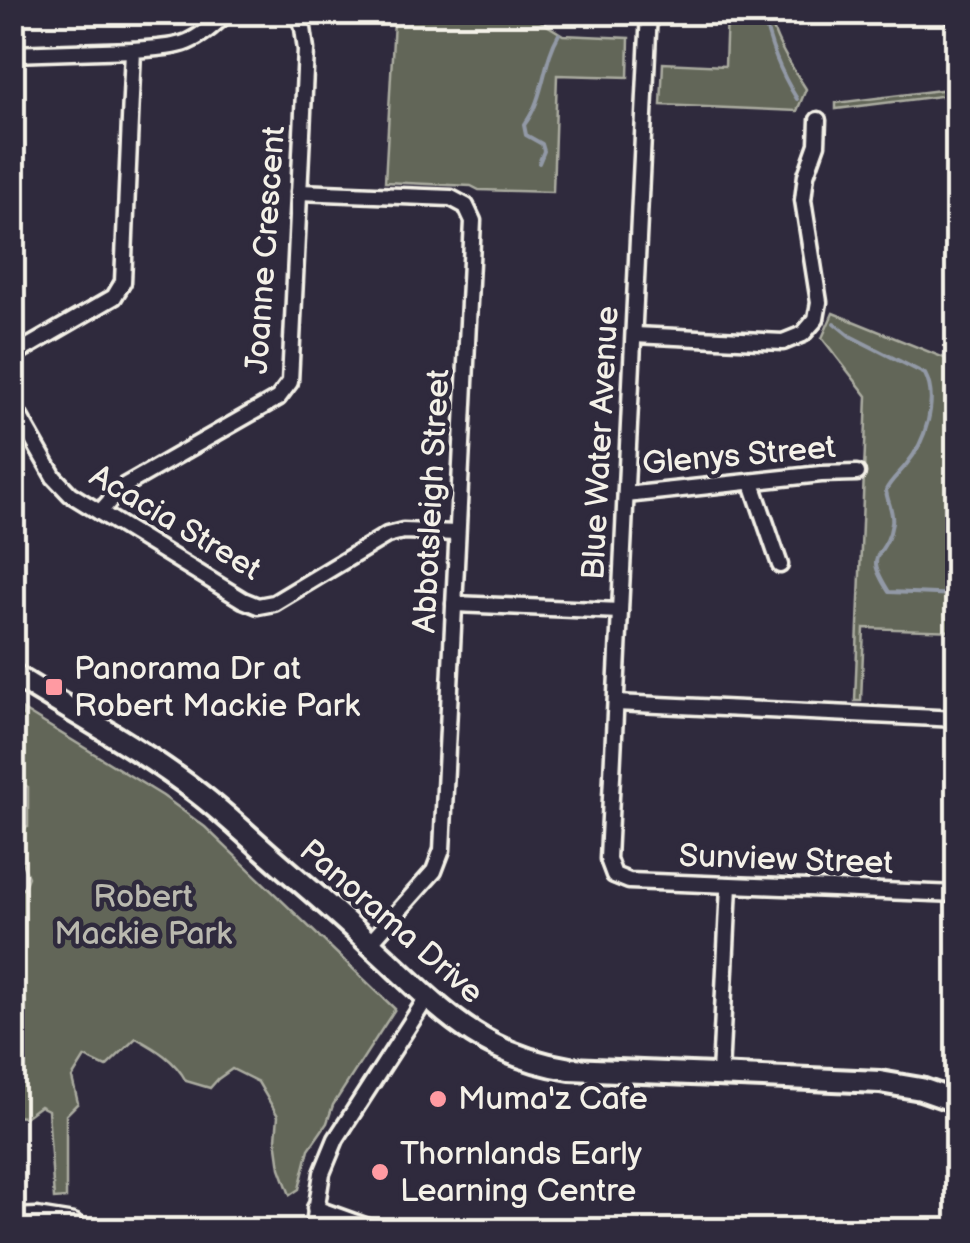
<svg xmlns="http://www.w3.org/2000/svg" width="970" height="1243" viewBox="0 0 970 1243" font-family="'Balsamiq Sans',sans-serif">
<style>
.green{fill:#626659;stroke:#abaca0;stroke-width:2.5}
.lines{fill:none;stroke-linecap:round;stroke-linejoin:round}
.stream{stroke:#9299a6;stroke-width:4}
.street-casing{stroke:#f4f1e8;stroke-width:21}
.secondary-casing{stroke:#f4f1e8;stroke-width:28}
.street{stroke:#2f2a3d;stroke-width:14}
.secondary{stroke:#2f2a3d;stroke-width:20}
.poi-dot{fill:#ff9aa2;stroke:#2f2a3d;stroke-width:4}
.labels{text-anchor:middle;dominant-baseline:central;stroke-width:9;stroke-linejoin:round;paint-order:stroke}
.street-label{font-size:32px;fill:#f4f1e8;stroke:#2f2a3d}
.poi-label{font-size:32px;fill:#f4f1e8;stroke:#2f2a3d;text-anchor:start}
.park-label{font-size:32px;fill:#bab9af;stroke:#2f2a3d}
</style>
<rect width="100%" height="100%" fill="#2f2a3d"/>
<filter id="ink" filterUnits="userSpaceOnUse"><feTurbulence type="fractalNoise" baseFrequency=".01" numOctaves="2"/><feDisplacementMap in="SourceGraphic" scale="20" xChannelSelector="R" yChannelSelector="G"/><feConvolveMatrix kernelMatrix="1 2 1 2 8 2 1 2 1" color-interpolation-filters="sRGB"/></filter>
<g filter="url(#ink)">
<g class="green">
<polygon points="417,12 527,13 563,35 629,38 628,77 557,75 553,192 479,190 471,186 385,182 394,21"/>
<path d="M 727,13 L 769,13 C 774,41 791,65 806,89 L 797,111 L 661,105 L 663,63 L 725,66 Z"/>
<polygon points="957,88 957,94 836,109 836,103"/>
<polygon points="833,313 957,363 957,631 864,628 861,701 855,701 867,396 822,338"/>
<path d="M 23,710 L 163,796 L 205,827 L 395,1009 L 333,1105 L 327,1123 L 309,1149 L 299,1189 L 290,1195 L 280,1168 L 276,1139 L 278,1116 L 258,1082 L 232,1069 L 218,1079 L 210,1088 L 186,1081 C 175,1060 156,1049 136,1038 L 106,1067 L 85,1057 L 72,1078 L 78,1103 L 66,1115 L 66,1198 L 54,1199 L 48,1110 L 40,1106 L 25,1117 L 13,1116 L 13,884 L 23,889 L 28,877 L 13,840 L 13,830 L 28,827 L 28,787 L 13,779 L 12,713 L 23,716 Z"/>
</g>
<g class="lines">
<g class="stream">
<path d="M 763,12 C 769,44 780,72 797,99"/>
<path d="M 539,163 L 544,151 L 542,144 L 526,135 L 524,125 C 545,98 542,63 559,34"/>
<path d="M 834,323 L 850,336 L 925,374 C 939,400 925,443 906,465 C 899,474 891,480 886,490 C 887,502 894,511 892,523 C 886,562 861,548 889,592 L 958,595"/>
</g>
<g class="street-casing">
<g id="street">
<polyline points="649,12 608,859 614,875 629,881 958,894"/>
<polyline points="949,12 958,24"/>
<polyline points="12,54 133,50"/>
<polyline points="299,192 451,198 466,206 473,221 442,850 434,871 370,943"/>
<polyline points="634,335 783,342 803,334 816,319 819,302 803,200 806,175 817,144 818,120"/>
<path d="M 12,356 L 114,297 L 123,282 L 133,50 C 183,46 191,47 228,12"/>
<polyline points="12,403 54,477 70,494 243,600 258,606 274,603 387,535 403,531 457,533"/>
<polyline points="752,483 780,565"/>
<polyline points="626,495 821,474 857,473"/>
<polyline points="100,512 122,487 278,398 290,382 306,50 303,28 297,12"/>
<polyline points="454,604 620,611"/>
<polyline points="616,703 958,719"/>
<polyline points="720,1075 729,885"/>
<polyline points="315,1208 376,1230"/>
<polyline points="12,1217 37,1216 74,1222"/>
<polyline points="313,1230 322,1173 336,1139 426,999"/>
</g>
</g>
<g class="secondary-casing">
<path id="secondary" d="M 12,674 C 74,713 140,748 198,793 C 224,813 248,836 272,857 C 305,886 338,913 369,943 C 435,1003 476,1055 570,1069 L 880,1082 L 921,1089 L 958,1102"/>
</g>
<use href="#street" class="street"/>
<use href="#secondary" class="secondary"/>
</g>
</g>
<g class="poi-dot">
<rect x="44" y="677" width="20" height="20" rx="5"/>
<circle cx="438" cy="1099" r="10"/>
<circle cx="380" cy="1172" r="10"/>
</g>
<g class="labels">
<g class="street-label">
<text transform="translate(266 250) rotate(-86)">Joanne Crescent</text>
<text transform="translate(601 443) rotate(-87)">Blue Water Avenue</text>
<text transform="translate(739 456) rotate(-5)">Glenys Street</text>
<text transform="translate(432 501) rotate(-87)">Abbotsleigh Street</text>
<text transform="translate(175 523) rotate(31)">Acacia Street</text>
<text transform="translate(786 860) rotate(2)">Sunview Street</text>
<text transform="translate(391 922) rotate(41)">Panorama Drive</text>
</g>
<g class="poi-label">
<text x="74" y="669">Panorama Dr at<tspan x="74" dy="37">Robert Mackie Park</tspan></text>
<text x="458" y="1099">Muma'z Cafe</text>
<text x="400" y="1154">Thornlands Early<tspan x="400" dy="37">Learning Centre</tspan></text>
</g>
<g class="park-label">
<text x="143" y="897">Robert<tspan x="143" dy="37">Mackie Park</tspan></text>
</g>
</g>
<rect width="970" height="1243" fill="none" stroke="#2f2a3d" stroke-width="50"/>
<rect x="25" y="25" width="920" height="1193" fill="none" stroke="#f4f1e8" stroke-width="4" filter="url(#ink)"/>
</svg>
